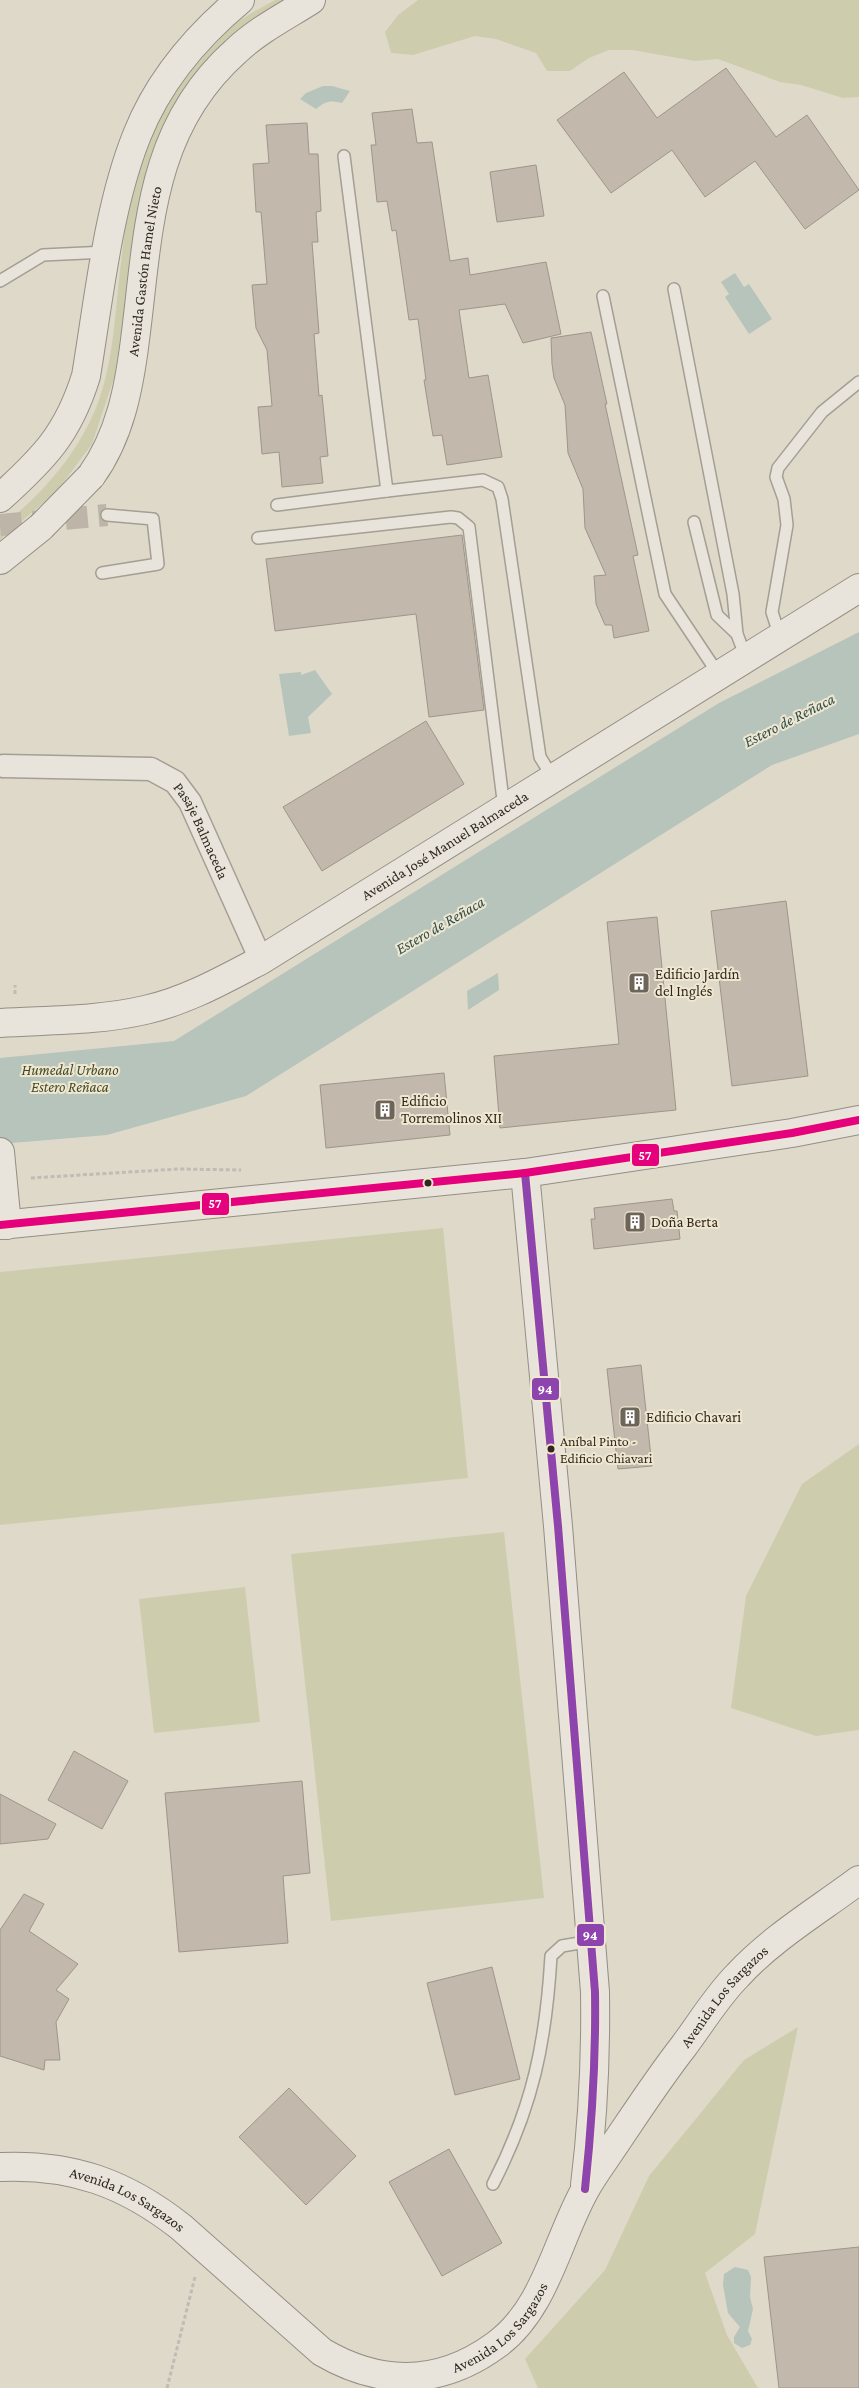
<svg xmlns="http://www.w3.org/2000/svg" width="859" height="2388" viewBox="0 0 859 2388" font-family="'Crimson Pro',serif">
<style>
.green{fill:#cdcdae}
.water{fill:#b6c4bb}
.building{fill:#c2b8ac;stroke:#9e958b}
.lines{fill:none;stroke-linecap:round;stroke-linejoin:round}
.street-tunnel{stroke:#bcb5a8;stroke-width:22;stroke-dasharray:22 11;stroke-linecap:butt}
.lane-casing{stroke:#a49e94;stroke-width:14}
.street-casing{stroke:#a49e94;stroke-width:25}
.secondary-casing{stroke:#948e84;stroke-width:30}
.path{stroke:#c0bbb3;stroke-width:3;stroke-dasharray:4 2.5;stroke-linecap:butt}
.lane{stroke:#e8e4db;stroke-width:11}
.street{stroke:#e8e4db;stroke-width:22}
.secondary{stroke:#e8e4db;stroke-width:28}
.secondary-bridge-casing{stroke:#948e84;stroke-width:30;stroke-linecap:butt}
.secondary-bridge{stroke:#e8e4db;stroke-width:28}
.bus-1-casing{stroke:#f0e7d1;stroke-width:11}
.bus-2-casing{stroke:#f0e7d1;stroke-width:11}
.bus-1{stroke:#8e44ad;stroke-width:8}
.bus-2{stroke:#e5007d;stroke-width:8}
.bus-dot{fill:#31271e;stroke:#f0e7d1;stroke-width:2}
.labels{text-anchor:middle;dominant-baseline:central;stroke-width:4;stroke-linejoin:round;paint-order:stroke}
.bus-label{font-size:14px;fill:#31271e;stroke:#f0e7d1;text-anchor:start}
.street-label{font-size:15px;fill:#31271e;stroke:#f0e7d1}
.poi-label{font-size:15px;fill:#31271e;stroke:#f0e7d1;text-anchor:start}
.park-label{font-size:15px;font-style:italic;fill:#414a27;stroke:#f0e7d1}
.water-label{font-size:16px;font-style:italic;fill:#2f4e4d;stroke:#f0e7d1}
.line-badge{stroke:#f0e7d1;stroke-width:2}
.badge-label{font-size:14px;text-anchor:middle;font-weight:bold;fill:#fff}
</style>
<rect width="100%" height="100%" fill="#dfd9ca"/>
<g class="green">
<path d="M 275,0 L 291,0 L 202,72 L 132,260 L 115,375 L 92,444 L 57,491 L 0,540 L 0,527 C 41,496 76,456 96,408 C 115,361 115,305 122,255 C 126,222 130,187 142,155 C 159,109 197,60 233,26 C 244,16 261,8 275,0 Z"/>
<polygon points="418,0 859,0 859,97 843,98 801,85 780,82 718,59 695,61 632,50 609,50 589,58 570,71 547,71 536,53 496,39 475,36 413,55 391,53 385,32 398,15"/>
<polygon points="443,1228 468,1478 0,1525 0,1272"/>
<polygon points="859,1444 859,1730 816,1736 731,1708 746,1596 802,1484"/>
<polygon points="504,1532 544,1898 331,1921 291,1554"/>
<polygon points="245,1587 260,1722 154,1733 139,1599"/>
<polygon points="798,2027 755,2234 705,2273 727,2335 758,2388 538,2388 525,2359 605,2270 649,2176 744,2060"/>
</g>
<g class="water">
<path d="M 323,86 L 332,86 L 350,91 L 342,103 C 331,100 325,101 316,109 L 300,99 L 306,93 Z"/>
<polygon points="735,273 744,287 749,284 772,319 749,334 725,297 729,294 721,282"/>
<polygon points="859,632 859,734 772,765 246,1096 107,1135 0,1144 0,1058 174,1041 719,703"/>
<polygon points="315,670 332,694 308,717 311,733 289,736 279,674 301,672 301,675"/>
<polygon points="498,973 499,990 468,1010 467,991"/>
<polygon points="735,2267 748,2270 751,2277 750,2297 753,2309 748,2331 752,2339 750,2345 742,2348 734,2343 734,2337 740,2327 728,2313 723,2285 724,2274"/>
</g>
<g class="building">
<polygon points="726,68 776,137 807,115 859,190 805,229 755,161 705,197 672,150 611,193 557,120 624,72 657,118"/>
<polygon points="412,109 417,143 432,142 450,261 468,258 470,275 546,262 561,334 523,343 505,304 459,310 469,378 488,375 502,457 447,465 442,435 433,436 424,380 426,380 418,319 409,320 396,230 392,231 387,201 377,202 371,145 376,145 372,113"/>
<polygon points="307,123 309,154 318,154 321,211 316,212 318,242 312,242 319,333 314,334 319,396 322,395 328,456 320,457 323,483 282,487 279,452 262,454 258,407 272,406 267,350 256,328 252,285 267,284 261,212 256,212 253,164 269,163 266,125"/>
<polygon points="536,165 544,216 497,222 490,172"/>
<polygon points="591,332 607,404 605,404 638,555 633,556 649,631 614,638 612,625 605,625 596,604 594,576 606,575 585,528 583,489 568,453 565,405 554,378 552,364 551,338"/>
<polygon points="462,535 484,710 429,717 416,614 275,631 266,559"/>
<polygon points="426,721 464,784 322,871 283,807"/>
<polygon points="786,901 808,1076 732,1086 711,911"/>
<polygon points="657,917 676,1110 500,1128 494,1056 619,1044 607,922"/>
<polygon points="444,1073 450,1135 326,1148 320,1085"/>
<polygon points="672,1199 674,1211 677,1211 680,1239 594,1249 591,1219 595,1219 594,1208"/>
<polygon points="641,1365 652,1466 618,1469 607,1369"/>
<polygon points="74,1751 128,1781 102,1829 48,1800"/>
<polygon points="302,1781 310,1873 283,1876 288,1943 179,1952 165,1793"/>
<polygon points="0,1794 56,1824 48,1839 0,1844"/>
<polygon points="24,1894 44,1904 29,1931 78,1964 56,1990 69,1999 56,2022 60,2060 45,2060 44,2070 0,2056 0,1930"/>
<polygon points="492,1967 520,2079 455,2095 427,1983"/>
<polygon points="289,2088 356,2156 306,2205 239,2137"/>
<polygon points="449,2149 502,2243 442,2276 389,2182"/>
<polygon points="859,2247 859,2388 779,2388 764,2257"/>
</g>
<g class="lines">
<polyline class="street-tunnel" points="0,525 107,515"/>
<g class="lane-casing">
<g id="lane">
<polyline points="344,156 387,491 483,480 498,487 502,499 540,757 553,778"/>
<polyline points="0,281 43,255 106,252"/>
<polyline points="674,289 733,594 737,634 746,658"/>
<polyline points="603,296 665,594 719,675"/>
<polyline points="277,505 387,491"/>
<polyline points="694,522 717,615 737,634"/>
<polyline points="258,538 451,517 458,518 469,527 504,808"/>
<polyline points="102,573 158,564 153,519 107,515"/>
<polyline points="780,637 772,612 787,525 784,499 776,477 778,468 822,412 859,382"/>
<path d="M 493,2184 C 533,2106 546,2042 551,1956 L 562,1946 L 591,1941"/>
</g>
</g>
<g class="street-casing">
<g id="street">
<path id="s1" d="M 3,766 L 151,769 L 175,782 L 190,802 L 261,960"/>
</g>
</g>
<g class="secondary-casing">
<g id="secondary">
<path id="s2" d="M 91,476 C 120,436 129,388 135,340 C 149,232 148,129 236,51 C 258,30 286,16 311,0"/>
<path d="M 0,498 C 44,458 68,434 86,376 C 99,298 108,207 137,135 C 158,82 197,36 240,0"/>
<polyline points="0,560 41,527"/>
<path id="s3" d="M 0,1023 C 48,1020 98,1021 145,1010 C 186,1001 225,979 261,960 L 859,588"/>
<polyline points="0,1152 7,1225"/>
<path d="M 525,1173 L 558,1526 L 595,1992 C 596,2057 593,2120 585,2185"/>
<polyline points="0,1225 525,1173 792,1133 859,1120"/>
<path id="s4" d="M 0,2167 C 72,2164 125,2183 181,2227 L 322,2352 C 380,2386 440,2386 496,2345 C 545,2310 557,2240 585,2190 C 593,2175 604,2161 613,2147 C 636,2113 658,2079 683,2047 C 701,2023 717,1996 738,1975 C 772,1938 819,1910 859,1880"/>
</g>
</g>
<g class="path">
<polyline points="15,994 15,985"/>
<polyline points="31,1178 179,1169 241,1170"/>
<polyline points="167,2388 195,2277"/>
</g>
<use href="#lane" class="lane"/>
<use href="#street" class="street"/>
<use href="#secondary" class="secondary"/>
<g class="secondary-bridge-casing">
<polyline id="secondary-bridge" points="41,527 91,476"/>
</g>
<use href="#secondary-bridge" class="secondary-bridge"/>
<g class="bus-1-casing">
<path id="bus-1" d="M 525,1173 L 558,1526 L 595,1992 C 596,2058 592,2123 585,2189"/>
</g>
<g class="bus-2-casing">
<polyline id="bus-2" points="0,1225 525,1173 792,1133 859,1120"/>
</g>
<use href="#bus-1" class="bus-1"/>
<use href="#bus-2" class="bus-2"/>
</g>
<defs>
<g id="building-square" transform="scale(1.125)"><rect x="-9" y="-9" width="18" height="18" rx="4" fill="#6e655a" stroke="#f0e7d1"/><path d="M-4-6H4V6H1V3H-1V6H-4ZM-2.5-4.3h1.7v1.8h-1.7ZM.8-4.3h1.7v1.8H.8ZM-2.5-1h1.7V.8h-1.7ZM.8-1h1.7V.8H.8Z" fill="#fff"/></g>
</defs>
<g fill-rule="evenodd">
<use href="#building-square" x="639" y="983"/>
<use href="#building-square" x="385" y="1110"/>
<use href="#building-square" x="635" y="1222"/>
<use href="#building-square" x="630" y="1417"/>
</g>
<g class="bus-dot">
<circle cx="428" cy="1183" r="4.5"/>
<circle cx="551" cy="1449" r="4.5"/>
</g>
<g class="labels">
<g class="bus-label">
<text x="560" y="1441">Aníbal Pinto -<tspan x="560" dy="17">Edificio Chiavari</tspan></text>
</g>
<g class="street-label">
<text stroke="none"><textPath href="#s2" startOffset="214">Avenida Gastón Hamel Nieto</textPath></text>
<text stroke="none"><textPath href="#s1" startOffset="231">Pasaje Balmaceda</textPath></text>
<text stroke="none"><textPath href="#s3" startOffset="489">Avenida José Manuel Balmaceda</textPath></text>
<text stroke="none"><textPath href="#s4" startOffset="989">Avenida Los Sargazos</textPath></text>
<text stroke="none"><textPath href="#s4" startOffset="134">Avenida Los Sargazos</textPath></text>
<text stroke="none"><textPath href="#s4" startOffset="584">Avenida Los Sargazos</textPath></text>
</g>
<g class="poi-label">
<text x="655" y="974">Edificio Jardín<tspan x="655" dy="17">del Inglés</tspan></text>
<text x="401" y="1101">Edificio<tspan x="401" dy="17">Torremolinos XII</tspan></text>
<text x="651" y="1222">Doña Berta</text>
<text x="646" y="1417">Edificio Chavari</text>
</g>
<g class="park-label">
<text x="70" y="1070">Humedal Urbano<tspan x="70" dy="17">Estero Reñaca</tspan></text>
</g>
<g class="water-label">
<text transform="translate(789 720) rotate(-27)">Estero de Reñaca</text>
<text transform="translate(440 925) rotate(-30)">Estero de Reñaca</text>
</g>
</g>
<g class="line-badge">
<rect x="631" y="1143" width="29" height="24" rx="5" fill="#e5007d"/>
<rect x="201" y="1192" width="29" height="24" rx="5" fill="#e5007d"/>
<rect x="531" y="1377" width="29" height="24" rx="5" fill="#8e44ad"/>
<rect x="576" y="1923" width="29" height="24" rx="5" fill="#8e44ad"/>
</g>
<g class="badge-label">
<text x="645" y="1160">57</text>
<text x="215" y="1208">57</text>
<text x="545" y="1394">94</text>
<text x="590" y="1940">94</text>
</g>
</svg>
